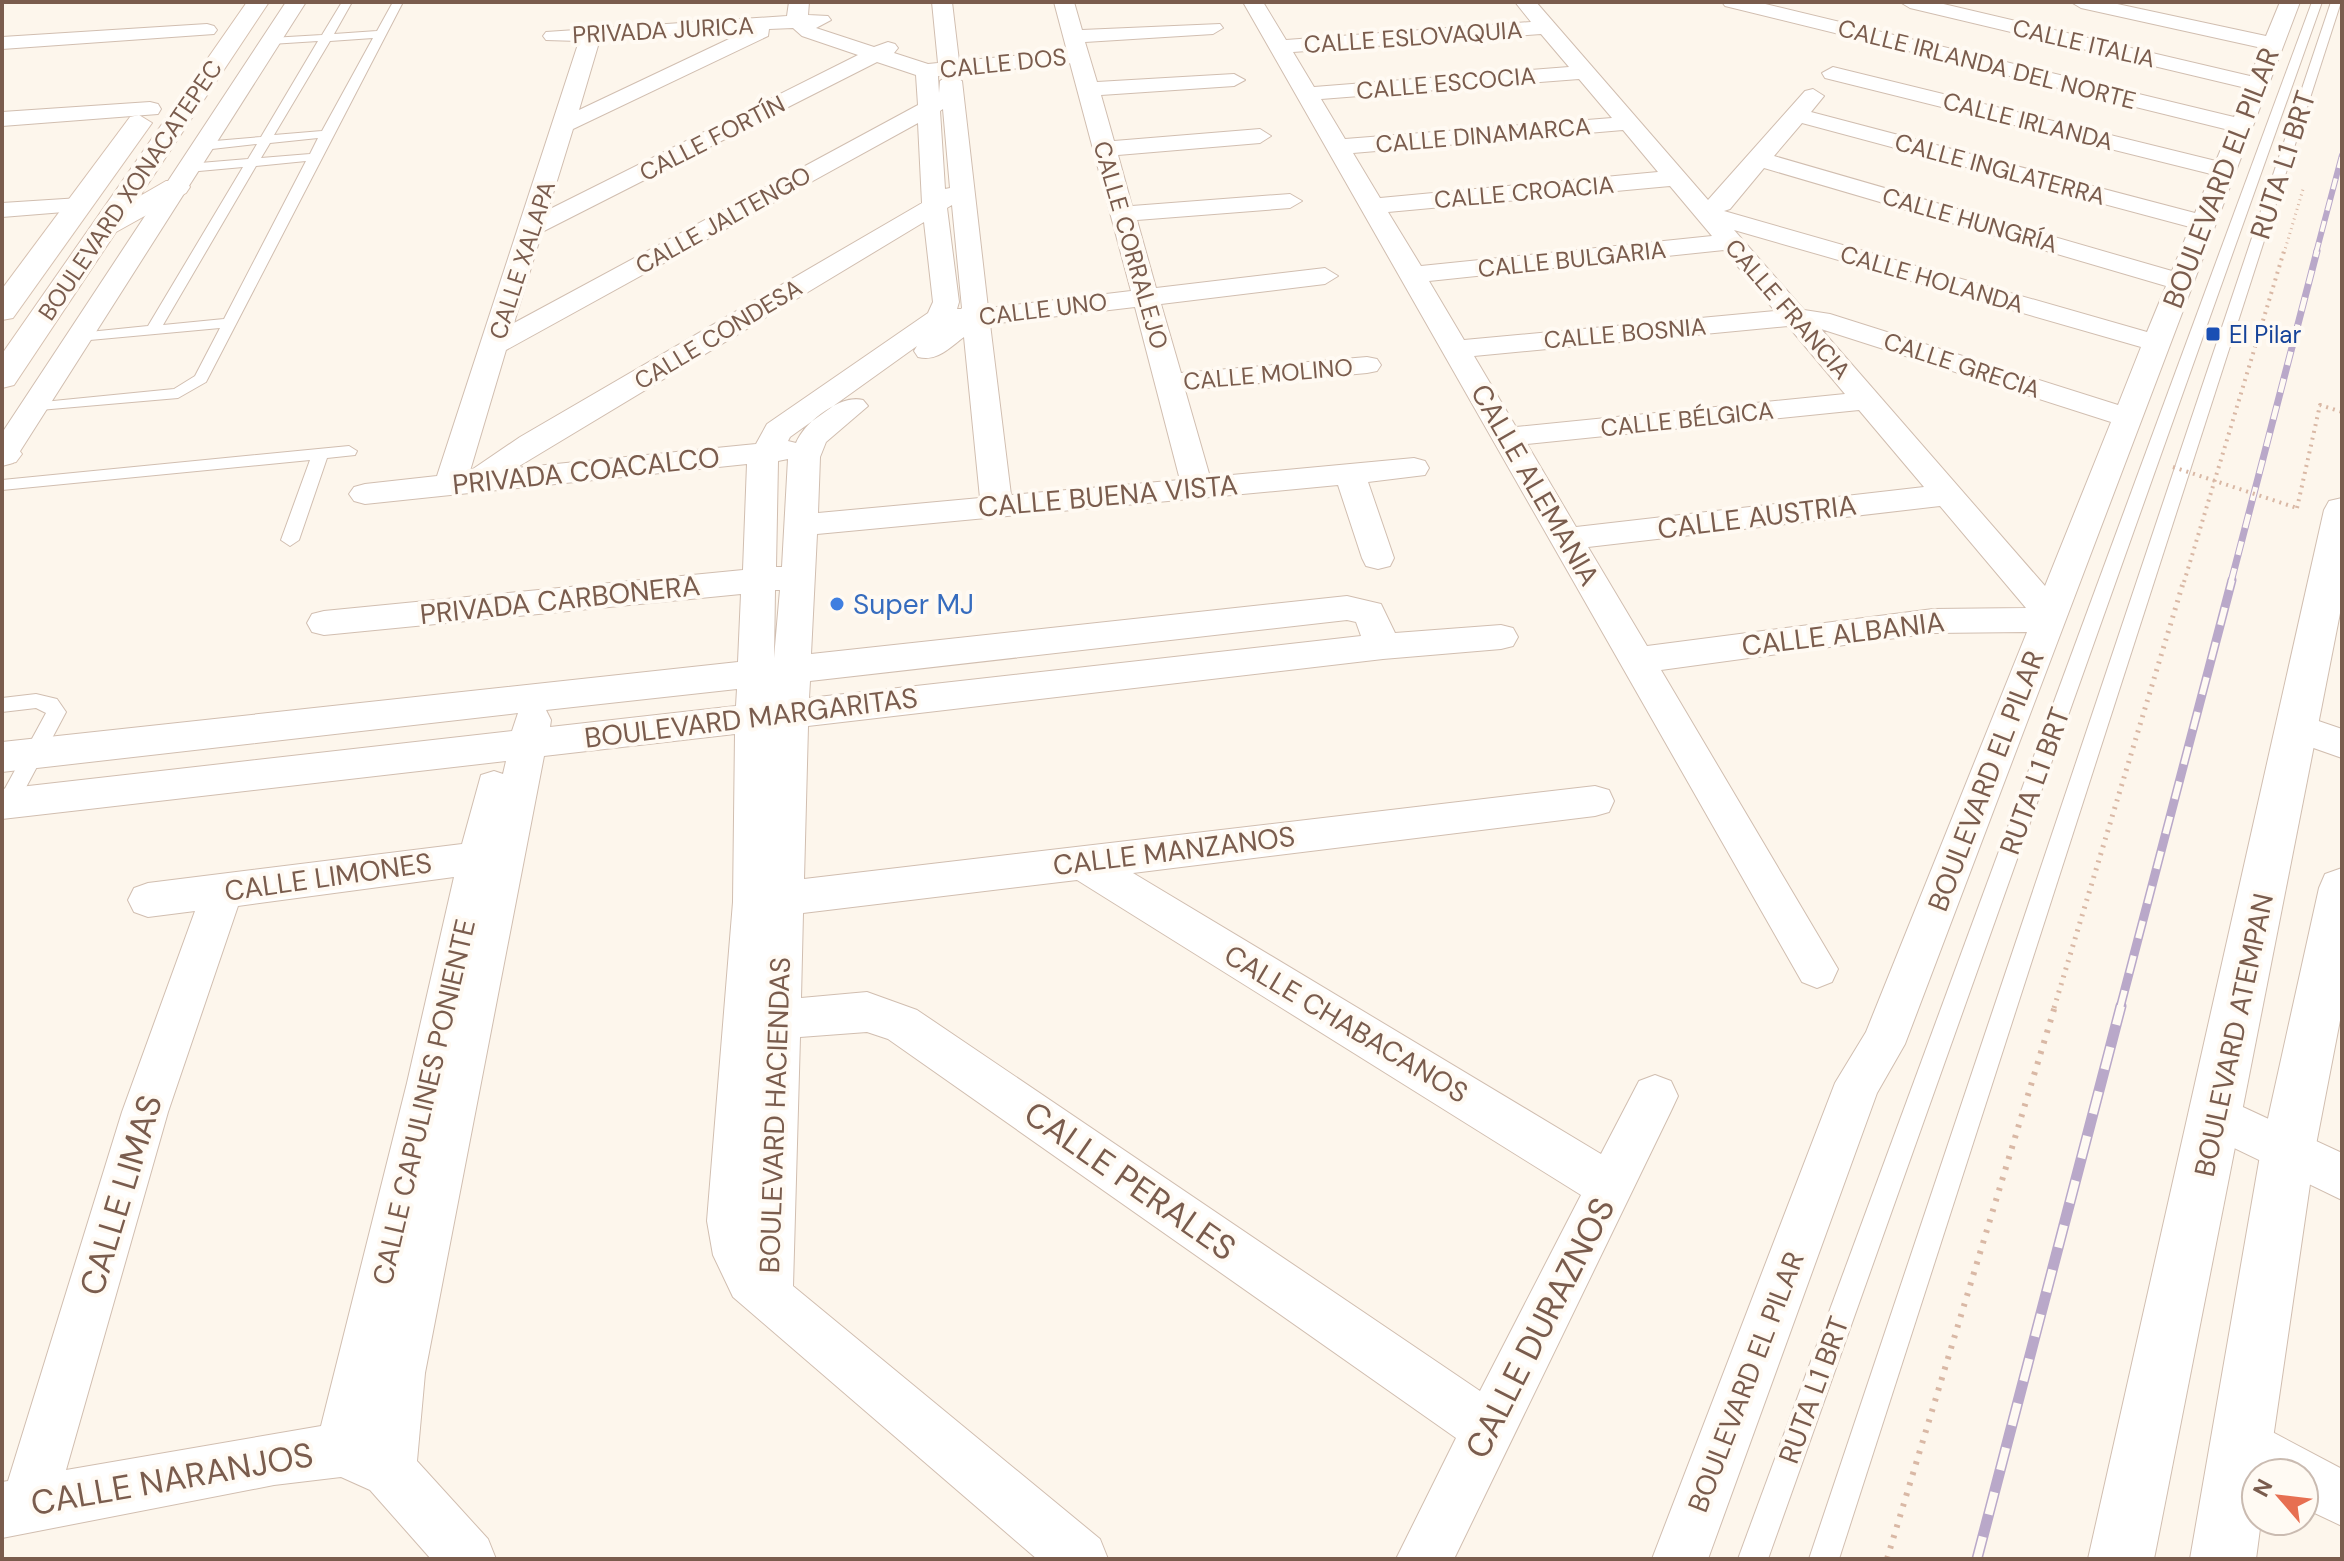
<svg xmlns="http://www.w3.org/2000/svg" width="2344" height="1561" viewBox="0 0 2344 1561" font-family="'DM Sans',sans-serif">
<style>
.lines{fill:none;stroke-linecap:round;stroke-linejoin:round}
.service-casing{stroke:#d1beb0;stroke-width:2}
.minor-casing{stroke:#d1beb0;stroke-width:2}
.tertiary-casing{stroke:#d1beb0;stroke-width:2}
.secondary-casing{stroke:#d6c0b0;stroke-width:2}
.path-far3{stroke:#d9b8a5;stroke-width:3;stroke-dasharray:1 4;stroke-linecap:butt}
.path-far2{stroke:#d9b8a5;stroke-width:4;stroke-dasharray:2 5;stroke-linecap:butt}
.path-far1{stroke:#d9b8a5;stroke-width:5;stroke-dasharray:2 6;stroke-linecap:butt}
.path{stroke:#d9b8a5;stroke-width:6;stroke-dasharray:3 8;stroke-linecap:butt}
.service{fill:#fff;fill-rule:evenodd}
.minor{fill:#fff;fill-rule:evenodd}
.tertiary{fill:#fff;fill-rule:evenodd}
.secondary{fill:#fff;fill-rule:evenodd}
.rail-far3-casing{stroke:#b9a8c9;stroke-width:6}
.rail-far2-casing{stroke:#b9a8c9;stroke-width:7}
.rail-far1-casing{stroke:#b9a8c9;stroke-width:9}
.rail-casing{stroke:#b9a8c9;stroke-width:11}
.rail-far3{stroke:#fffaf3;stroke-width:4;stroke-dasharray:11;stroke-linecap:butt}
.rail-far2{stroke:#fffaf3;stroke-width:5;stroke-dasharray:14;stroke-linecap:butt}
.rail-far1{stroke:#fffaf3;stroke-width:6;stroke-dasharray:18;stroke-linecap:butt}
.rail{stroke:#fffaf3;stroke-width:8;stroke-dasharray:23;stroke-linecap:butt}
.path-bridge{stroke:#d9b8a5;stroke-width:4;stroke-dasharray:2 5;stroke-linecap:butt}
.transit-dot{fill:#1a4fb4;stroke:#fffaf3;stroke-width:3}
.shop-dot{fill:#3f7fe0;stroke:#fffaf3;stroke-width:3}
.labels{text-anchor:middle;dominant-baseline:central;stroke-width:8;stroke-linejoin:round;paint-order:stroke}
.far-street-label{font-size:24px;fill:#7a5c4d;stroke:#fffaf3}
.far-transit-label{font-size:24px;fill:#164399;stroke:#fffaf3;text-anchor:start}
.street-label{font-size:28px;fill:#7a5c4d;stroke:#fffaf3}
.shop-label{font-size:28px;fill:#366cbe;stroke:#fffaf3;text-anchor:start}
.near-street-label{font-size:34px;fill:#7a5c4d;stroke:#fffaf3}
</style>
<rect width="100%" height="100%" fill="#fdf6ec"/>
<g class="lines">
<g class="service-casing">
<g id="service">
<path d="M 342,2 L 352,2 L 334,34 L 377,31 L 393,2 L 403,2 L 206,382 L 178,398 L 28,411 L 25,408 L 33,403 L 174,389 L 195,376 L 220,328 L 79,341 L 72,337 L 79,333 L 148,326 L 243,167 L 188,172 L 182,168 L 188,164 L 248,159 L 257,144 L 203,150 L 197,146 L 203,142 L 261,137 L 318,41 L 271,44 L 266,41 L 271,38 L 322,35 ZM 373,38 L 322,131 L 274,135 L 330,41 ZM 318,138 L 310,154 L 261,158 L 270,143 ZM 306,161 L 224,319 L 163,325 L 256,166 Z"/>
<polygon points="2312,2 2322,2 1768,1559 1738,1559"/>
<polygon points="2331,2 2341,2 1839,1559 1809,1559"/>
<polygon points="349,446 357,451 355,455 327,458 299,540 290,546 281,540 310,460 2,490 2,480"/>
<polygon points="36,694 57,699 66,712 14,810 2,810 2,794 46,713 36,708 2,712 2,698"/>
</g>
</g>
<g class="minor-casing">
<g id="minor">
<polygon points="286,2 306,2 17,456 13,463 2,466 2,433"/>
<path d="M 789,2 L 809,2 L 808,15 L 828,16 L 831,20 L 816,28 L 874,47 L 888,42 L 895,44 L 898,48 L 894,53 L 928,64 L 938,63 L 932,2 L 952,2 L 959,61 L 1067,51 L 1054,2 L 1074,2 L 1082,30 L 1220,24 L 1223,28 L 1213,34 L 1085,42 L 1097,82 L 1234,74 L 1245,80 L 1234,86 L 1101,95 L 1114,141 L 1260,129 L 1271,136 L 1260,143 L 1118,155 L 1132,206 L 1290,194 L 1302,201 L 1290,208 L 1137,220 L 1156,288 L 1325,268 L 1338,276 L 1325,284 L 1161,304 L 1181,373 L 1367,357 L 1377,359 L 1381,365 L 1377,371 L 1367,373 L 1185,390 L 1210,477 L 1414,458 L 1425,461 L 1429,468 L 1425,475 L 1368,482 L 1394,558 L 1390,566 L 1378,569 L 1366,566 L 1362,558 L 1338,485 L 817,534 L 811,654 L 1347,596 L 1381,604 L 1395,633 L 1501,625 L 1513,628 L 1518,637 L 1513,646 L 1501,649 L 1383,659 L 808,726 L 804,879 L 1595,786 L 1609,790 L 1614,801 L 1609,812 L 1595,816 L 1133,873 L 1601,1154 L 1639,1081 L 1655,1075 L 1671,1081 L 1678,1096 L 1671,1111 L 1454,1559 L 1396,1559 L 1456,1438 L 888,1039 L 867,1032 L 800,1037 L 793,1286 L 1100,1539 L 1108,1559 L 1037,1559 L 733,1297 L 713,1255 L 707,1221 L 733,902 L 735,734 L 544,756 L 425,1373 L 417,1461 L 488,1539 L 496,1559 L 431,1559 L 370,1490 L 341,1477 L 274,1485 L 2,1538 L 2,1482 L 8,1481 L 122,1112 L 195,911 L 148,917 L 134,912 L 128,900 L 134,888 L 148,883 L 462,844 L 481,775 L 494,771 L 503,774 L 506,761 L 2,819 L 2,789 L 512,731 L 518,713 L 2,772 L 2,742 L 738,662 L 741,594 L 324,635 L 312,632 L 307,623 L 312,614 L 324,611 L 743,570 L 747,464 L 365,504 L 354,501 L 349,494 L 354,487 L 365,484 L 437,476 L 579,41 L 546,40 L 543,36 L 546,32 L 787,16 ZM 793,28 L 802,36 L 858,55 L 548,210 L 573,129 L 768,36 L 769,29 ZM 748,30 L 579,110 L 600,39 ZM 877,62 L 916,75 L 918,105 L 514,323 L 542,232 ZM 1070,63 L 1131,291 L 988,308 L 962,81 L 952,75 ZM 948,75 L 940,81 L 939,93 L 938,76 ZM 943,109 L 950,188 L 945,189 L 940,111 ZM 918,123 L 922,203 L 520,437 L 470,471 L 506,350 ZM 952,205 L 962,308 L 961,309 L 957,309 L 959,302 L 947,208 ZM 924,222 L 933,302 L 928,313 L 767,424 L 756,444 L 516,468 ZM 1135,307 L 1180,480 L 1011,495 L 990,324 ZM 964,337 L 980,498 L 818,513 L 820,457 L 826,442 L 868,406 L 863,400 C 841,394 805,421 796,443 L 788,441 L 790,437 L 917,346 L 914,351 L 918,357 C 937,362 949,348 964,337 ZM 788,459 L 782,567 L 776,567 L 778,461 ZM 775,590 L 780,590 L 774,658 ZM 1347,620 L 1356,622 L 1361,636 L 809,698 L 810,681 ZM 737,689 L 736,706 L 550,727 L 551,720 L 546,710 ZM 454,877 L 407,1083 L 321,1426 L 66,1470 L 168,1112 L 238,906 ZM 1077,880 L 1581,1195 L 1480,1391 L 917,1010 L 867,992 L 801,998 L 803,913 Z"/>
<path d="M 1243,2 L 1263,2 L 1286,40 L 1531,22 L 1515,2 L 1536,2 L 1708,200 L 1805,91 L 1813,89 L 1824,96 L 1811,112 L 2195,213 L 2211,174 L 1825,78 L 1822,73 L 1833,67 L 2216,161 L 2229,130 L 1725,6 L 1722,2 L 1757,2 L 2234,117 L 2246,88 L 1910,8 L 1900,2 L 1935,2 L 2250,76 L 2262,48 L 2081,8 L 2071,2 L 2108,2 L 2266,36 L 2280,2 L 2300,2 L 1905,1044 L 1877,1093 L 1708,1559 L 1652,1559 L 1835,1083 L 1866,1032 L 2027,632 L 1933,633 L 1661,670 L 1838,969 L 1832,982 L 1817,988 L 1802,982 ZM 1541,34 L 1569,67 L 1314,87 L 1293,52 ZM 1579,79 L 1612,118 L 1345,139 L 1321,99 ZM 1802,123 L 2190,227 L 2172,271 L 1774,156 ZM 1623,130 L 1658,172 L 1380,198 L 1353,153 ZM 1764,168 L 2166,286 L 2147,332 L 1724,211 L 1730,209 ZM 1670,186 L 1712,236 L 1421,266 L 1388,212 ZM 1734,230 L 2141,347 L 2118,405 L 1830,314 L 1804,310 ZM 1724,250 L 1775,311 L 1464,340 L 1429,281 ZM 1788,326 L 1845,394 L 1516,427 L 1474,356 ZM 1821,329 L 2111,422 L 2045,586 ZM 1859,410 L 1924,487 L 1576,527 L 1527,444 ZM 1940,506 L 2026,608 L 1933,609 L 1647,646 L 1588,547 Z"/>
<polygon points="207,24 214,26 217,30 214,34 2,49 2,37"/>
<polygon points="150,102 158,104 161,109 158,114 2,126 2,112"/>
<polygon points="80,198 89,200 92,205 89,210 2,217 2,203"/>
<polygon points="2298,714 2342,729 2342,758 2285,738 2280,728 2285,718"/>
<polygon points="2217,1095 2342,1153 2342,1200 2201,1132 2194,1117 2201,1102"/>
<polygon points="2244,1417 2342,1469 2342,1526 2304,1508 2304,1473 2256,1473 2256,1480 2225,1463 2217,1444 2225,1425"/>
</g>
</g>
<g class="tertiary-casing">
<g id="tertiary">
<polygon points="2342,498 2342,603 2154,1559 2088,1559 2324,510 2329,501"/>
<polygon points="2342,868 2342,1010 2315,1150 2268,1473 2256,1473 2256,1521 2261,1521 2256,1559 2190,1559 2261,1150 2319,888 2325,874"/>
</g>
</g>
<g class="secondary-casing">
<g id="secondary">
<polygon points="247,2 269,2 140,196 166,181 186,181 190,187 186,193 116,232 14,385 2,388 2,354"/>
<polygon points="139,115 152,123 13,318 2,320 2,289 130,117"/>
<polygon points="2,443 16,446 22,454 16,462 2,465"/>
</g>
</g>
<polyline class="path-far3" points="2284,253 2304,186"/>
<g class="path-far2">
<polyline points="2297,508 2320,405 2342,412"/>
<polyline points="2184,582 2284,251"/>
</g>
<polyline class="path-far1" points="2054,1008 2184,580"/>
<polyline class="path" points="1887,1559 2055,1006"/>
<use href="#service" class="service"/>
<use href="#minor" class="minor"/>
<use href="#tertiary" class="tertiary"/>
<use href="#secondary" class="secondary"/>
<g class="rail-far3-casing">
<polyline id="rail-far3" points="2316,253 2342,155"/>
</g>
<g class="rail-far2-casing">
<polyline id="rail-far2" points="2231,582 2317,251"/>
</g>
<g class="rail-far1-casing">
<polyline id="rail-far1" points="2120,1008 2232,580"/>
</g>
<g class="rail-casing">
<polyline id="rail" points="1977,1559 2121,1006"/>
</g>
<use href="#rail-far3" class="rail-far3"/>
<use href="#rail-far2" class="rail-far2"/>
<use href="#rail-far1" class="rail-far1"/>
<use href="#rail" class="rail"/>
<polyline class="path-bridge" points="2173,467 2297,508"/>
</g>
<rect class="transit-dot" x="2205" y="326" width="16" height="16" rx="4"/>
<circle class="shop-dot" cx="837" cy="604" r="8"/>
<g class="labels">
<g class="far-street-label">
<text transform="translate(663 30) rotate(-3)">PRIVADA JURICA</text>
<text transform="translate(1413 37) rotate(-4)">CALLE ESLOVAQUIA</text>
<text transform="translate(2084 43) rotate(13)">CALLE ITALIA</text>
<text transform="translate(1003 63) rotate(-6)">CALLE DOS</text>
<text transform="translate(1987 64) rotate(14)">CALLE IRLANDA DEL NORTE</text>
<text transform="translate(1446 83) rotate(-5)">CALLE ESCOCIA</text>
<text transform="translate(2028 121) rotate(14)">CALLE IRLANDA</text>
<text transform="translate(1483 135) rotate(-5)">CALLE DINAMARCA</text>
<text transform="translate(712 138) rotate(-27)">CALLE FORTÍN</text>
<text transform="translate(2000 169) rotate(15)">CALLE INGLATERRA</text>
<text transform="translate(130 190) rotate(-56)">BOULEVARD XONACATEPEC</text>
<text transform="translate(1524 192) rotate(-5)">CALLE CROACIA</text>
<text transform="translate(723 220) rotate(-29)">CALLE JALTENGO</text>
<text transform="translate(1970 220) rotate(16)">CALLE HUNGRÍA</text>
<text transform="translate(1131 245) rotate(74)">CALLE CORRALEJO</text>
<text transform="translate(1572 259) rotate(-6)">CALLE BULGARIA</text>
<text transform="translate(522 260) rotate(-72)">CALLE XALAPA</text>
<text transform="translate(1932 279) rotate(16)">CALLE HOLANDA</text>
<text transform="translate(1043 309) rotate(-7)">CALLE UNO</text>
<text transform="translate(1788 309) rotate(49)">CALLE FRANCIA</text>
<text transform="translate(1625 333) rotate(-5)">CALLE BOSNIA</text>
<text transform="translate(718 334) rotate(-31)">CALLE CONDESA</text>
<text transform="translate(1962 365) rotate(18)">CALLE GRECIA</text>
<text transform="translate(1268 374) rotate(-5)">CALLE MOLINO</text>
<text transform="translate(1687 419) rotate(-6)">CALLE BÉLGICA</text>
</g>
<g class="far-transit-label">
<text x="2229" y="334">El Pilar</text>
</g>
<g class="street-label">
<text transform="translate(2283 165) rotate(-72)">RUTA L1 BRT</text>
<text transform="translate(2221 178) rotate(-69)">BOULEVARD EL PILAR</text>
<text transform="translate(586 471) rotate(-6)">PRIVADA COACALCO</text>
<text transform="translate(1535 485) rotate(60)">CALLE ALEMANIA</text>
<text transform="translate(1108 496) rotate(-5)">CALLE BUENA VISTA</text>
<text transform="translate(1757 517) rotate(-7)">CALLE AUSTRIA</text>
<text transform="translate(560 600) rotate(-6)">PRIVADA CARBONERA</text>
<text transform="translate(1843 634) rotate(-7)">CALLE ALBANIA</text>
<text transform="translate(751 718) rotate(-7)">BOULEVARD MARGARITAS</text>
<text transform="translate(1986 781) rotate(-69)">BOULEVARD EL PILAR</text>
<text transform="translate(2035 781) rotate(-70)">RUTA L1 BRT</text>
<text transform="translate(1174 851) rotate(-7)">CALLE MANZANOS</text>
<text transform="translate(328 877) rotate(-8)">CALLE LIMONES</text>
<text transform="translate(1346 1024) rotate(31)">CALLE CHABACANOS</text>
<text transform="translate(2234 1035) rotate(-78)">BOULEVARD ATEMPAN</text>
<text transform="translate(424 1102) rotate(-77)">CALLE CAPULINES PONIENTE</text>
<text transform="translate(775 1115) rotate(-88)">BOULEVARD HACIENDAS</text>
<text transform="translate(1746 1382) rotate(-69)">BOULEVARD EL PILAR</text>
<text transform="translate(1814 1390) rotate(-70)">RUTA L1 BRT</text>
</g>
<g class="shop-label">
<text x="853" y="604">Super MJ</text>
</g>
<g class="near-street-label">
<text transform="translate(1130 1181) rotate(35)">CALLE PERALES</text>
<text transform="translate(121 1195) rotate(-73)">CALLE LIMAS</text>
<text transform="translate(1540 1328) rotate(-63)">CALLE DURAZNOS</text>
<text transform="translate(172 1479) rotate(-10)">CALLE NARANJOS</text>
</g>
</g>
<rect width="2344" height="1561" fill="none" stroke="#7a5c4d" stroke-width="8"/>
<g transform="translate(2280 1497) rotate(298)"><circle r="38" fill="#fffaf3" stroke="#cabbb1" stroke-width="2"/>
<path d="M0-6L14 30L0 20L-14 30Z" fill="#e76f51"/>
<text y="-12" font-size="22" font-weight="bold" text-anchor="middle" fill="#7a5c4d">N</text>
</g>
</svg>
